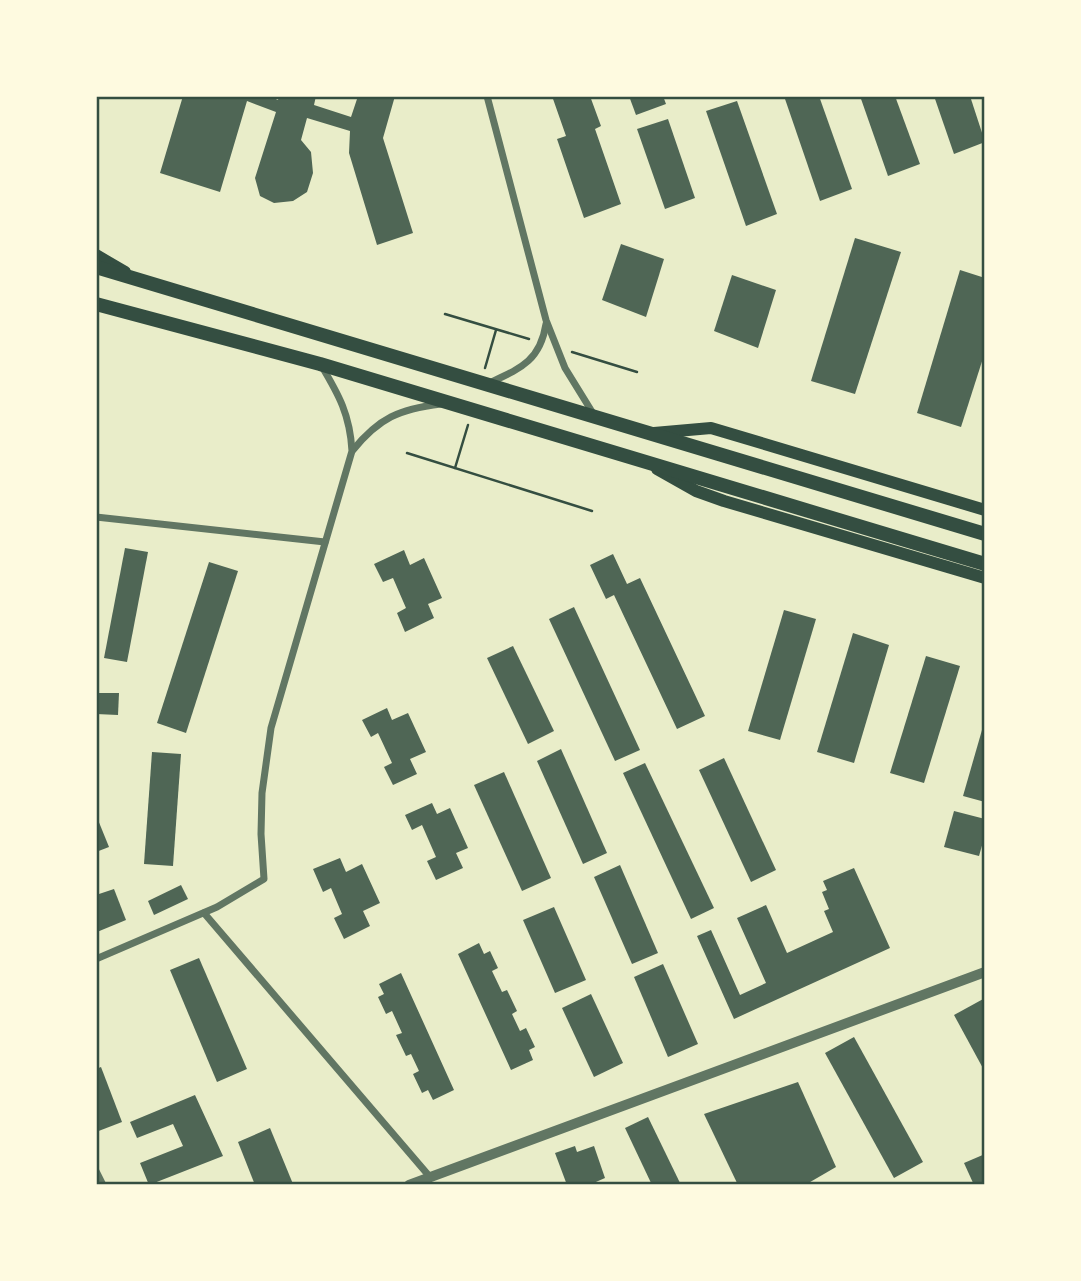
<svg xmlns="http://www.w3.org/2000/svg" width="1081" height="1281" viewBox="0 0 1081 1281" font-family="'Sofia Sans Condensed',sans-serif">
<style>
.building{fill:#4f6655}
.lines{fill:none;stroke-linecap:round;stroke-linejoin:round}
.path{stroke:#344e41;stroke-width:2.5}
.minor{stroke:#617663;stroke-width:7}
.tertiary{stroke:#617663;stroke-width:10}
.primary{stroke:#344e41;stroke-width:12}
.trunk{stroke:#344e41;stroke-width:14}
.neatline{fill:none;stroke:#344e41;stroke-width:2.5}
</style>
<rect width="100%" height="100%" fill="#e9edc9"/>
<g class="building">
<polygon points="183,96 269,96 278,100 279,96 316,96 314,105 351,117 358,96 395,96 383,138 413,233 377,245 349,153 350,131 307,118 301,140 311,152 313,173 307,192 293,201 274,203 260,196 255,178 276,112 247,101 220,192 160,173"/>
<polygon points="552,96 590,96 601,126 595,129 621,204 584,218 557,139 566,136"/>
<polygon points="629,96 663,96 666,104 636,115"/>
<polygon points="784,96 819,96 852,189 820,201"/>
<polygon points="860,96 895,96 920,164 888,176"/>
<polygon points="934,96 970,96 985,142 954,154"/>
<polygon points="737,101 777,214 746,226 706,111"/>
<polygon points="668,119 695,198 665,209 637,129"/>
<polygon points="855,238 901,252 855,394 811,381"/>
<polygon points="621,244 664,259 646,317 602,300"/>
<polygon points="960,270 985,278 985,352 961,427 917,413"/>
<polygon points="732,275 776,290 758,348 714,331"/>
<polygon points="125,548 148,552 127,662 104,658"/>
<polygon points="404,550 410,565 424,558 442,598 428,604 434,618 405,632 397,613 406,608 393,578 383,582 374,564"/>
<polygon points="613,554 627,584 640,578 705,716 677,729 614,595 606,599 590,565"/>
<polygon points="209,562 238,571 186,733 157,723"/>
<polygon points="574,607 640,750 615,761 549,619"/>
<polygon points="784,610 816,619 780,740 748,731"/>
<polygon points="853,633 889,645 854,763 817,752"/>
<polygon points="513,646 554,731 528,744 487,658"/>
<polygon points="926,656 960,666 924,783 890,773"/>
<polygon points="96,693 119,693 118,715 96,714"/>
<polygon points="387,708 392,720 408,713 426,752 410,759 417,774 393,785 384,767 392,763 378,733 371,737 362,720"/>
<polygon points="984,723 985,723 985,802 963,796"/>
<polygon points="561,749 607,853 583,864 537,761"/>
<polygon points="152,752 181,754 173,866 144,864"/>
<polygon points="724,758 776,870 751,882 699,770"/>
<polygon points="645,763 714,908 691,919 623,773"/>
<polygon points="504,772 551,878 522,891 474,785"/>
<polygon points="432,803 437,814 450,808 468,848 456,853 463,868 436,880 427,861 436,857 422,825 412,830 405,815"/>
<polygon points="954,811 985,819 985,835 979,856 944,847"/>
<polygon points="96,815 109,847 96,852"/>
<polygon points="340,858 346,872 362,864 380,903 363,911 370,926 344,939 334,918 342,914 331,888 323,892 313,869"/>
<polygon points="620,865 658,953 632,964 594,877"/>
<polygon points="854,868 890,948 734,1019 697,936 711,930 740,995 766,983 737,918 766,905 787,953 833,932 824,911 829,909 822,892 827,890 823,881"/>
<polygon points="181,885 188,899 154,915 148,901"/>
<polygon points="114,889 126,920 97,932 96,895"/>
<polygon points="554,907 586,980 555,993 523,920"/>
<polygon points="479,943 484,954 490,951 498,968 492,971 502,992 507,990 517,1011 512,1014 520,1031 526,1028 535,1047 529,1050 533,1060 511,1070 458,954"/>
<polygon points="199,958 247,1069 217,1082 170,970"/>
<polygon points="663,964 698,1044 668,1057 634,977"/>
<polygon points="401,973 454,1090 433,1100 428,1090 422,1093 413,1074 419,1071 411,1054 406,1056 396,1035 402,1033 392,1011 386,1014 378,997 384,994 379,984"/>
<polygon points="591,994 623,1063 594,1077 562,1008"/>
<polygon points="985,998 985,1072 954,1015"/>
<polygon points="854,1037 923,1162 894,1178 825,1053"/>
<polygon points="101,1067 122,1122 96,1132 96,1069"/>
<polygon points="798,1082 836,1167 805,1185 738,1185 704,1114"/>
<polygon points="195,1095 223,1156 149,1185 140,1163 183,1146 173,1124 137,1138 130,1122"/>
<polygon points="648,1117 681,1185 652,1185 625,1128"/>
<polygon points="270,1128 293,1184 290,1185 255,1185 238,1142"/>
<polygon points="575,1146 577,1152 594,1146 605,1178 589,1185 567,1185 555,1153"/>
<polygon points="985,1154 985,1185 974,1185 964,1163"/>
</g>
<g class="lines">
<g class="path">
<polyline points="445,314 529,339"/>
<polyline points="572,352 637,372"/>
<polyline points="485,368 496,330"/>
<polyline points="407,453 592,511"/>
<polyline points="455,468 468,425"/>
</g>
<g class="minor">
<polyline points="487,96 546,320 565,368 594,415"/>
<path d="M 487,384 C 519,369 540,362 546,324"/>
<path d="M 353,450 C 379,418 399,409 441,404"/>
<polyline points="96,517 325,542"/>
<polyline points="204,913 430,1177"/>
<path d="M 96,959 L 217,907 L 264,879 L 261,834 L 262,793 L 271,728 L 352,451 C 350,415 339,395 321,365"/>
<polyline points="96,1171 103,1185"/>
</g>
<polyline class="tertiary" points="409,1185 985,972"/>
<g class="primary">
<polyline points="96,255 125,272"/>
<polyline points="654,433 711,428 985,510"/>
<polyline points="657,469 696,491 724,501 985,578"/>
</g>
<g class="trunk">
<polyline points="96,267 985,534"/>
<polyline points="96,304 320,364 985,564"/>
</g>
</g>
<rect width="1081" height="1281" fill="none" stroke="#fefae0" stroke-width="196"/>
<rect x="98" y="98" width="885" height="1085" class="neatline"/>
</svg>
